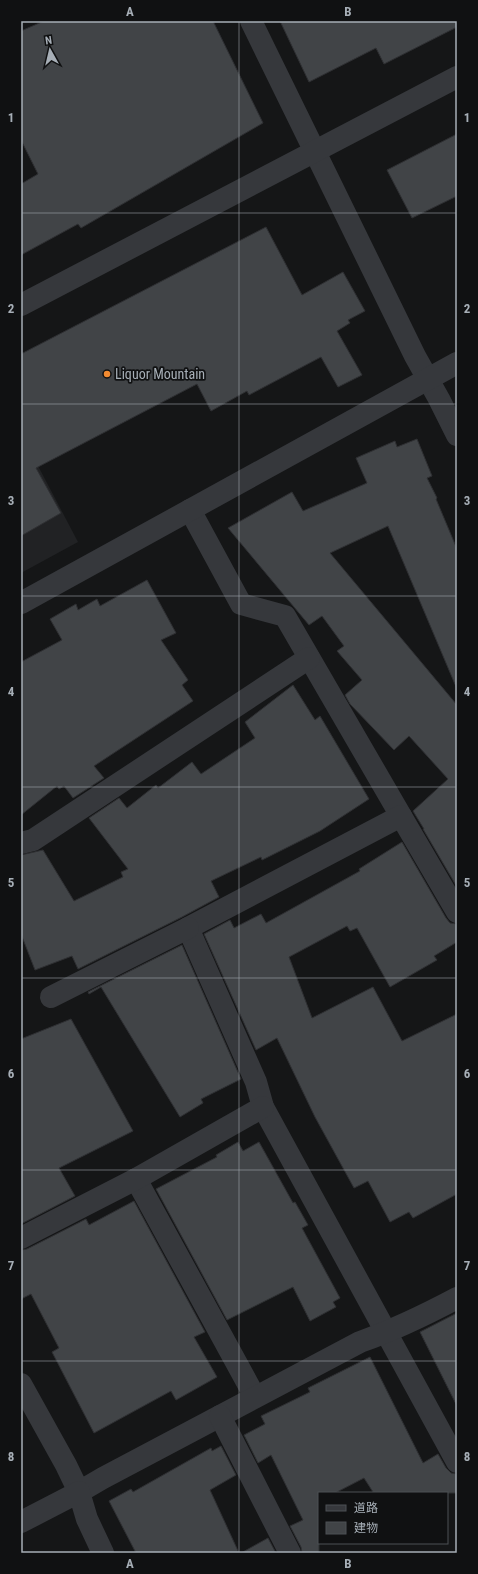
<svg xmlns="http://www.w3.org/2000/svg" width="478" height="1574" viewBox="0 0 478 1574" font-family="'Roboto Condensed','Noto Sans JP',sans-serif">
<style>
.built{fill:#212224}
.building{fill:#414447;stroke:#2f3033}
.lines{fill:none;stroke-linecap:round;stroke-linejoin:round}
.minor{stroke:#36383c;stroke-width:22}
.grid{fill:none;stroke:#a7afb7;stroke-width:1;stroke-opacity:0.55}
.poi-dot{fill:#f38b31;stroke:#101112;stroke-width:1.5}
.labels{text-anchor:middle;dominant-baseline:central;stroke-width:3.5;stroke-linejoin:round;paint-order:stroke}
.poi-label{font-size:14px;fill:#a7afb7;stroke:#101112;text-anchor:start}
.neatline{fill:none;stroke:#a7afb7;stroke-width:1.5}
.grid-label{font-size:13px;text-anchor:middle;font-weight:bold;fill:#a7afb7}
</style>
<rect width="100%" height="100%" fill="#151617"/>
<polygon class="built" points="26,443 78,542 21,573 21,445"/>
<g class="building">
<polygon points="44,21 213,21 263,123 81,228 78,224 21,255 21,184 38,174 21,140 21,31"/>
<polygon points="280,21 457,21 457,27 384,64 376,48 309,82"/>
<polygon points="457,134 457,196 412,218 387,170"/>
<polygon points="266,227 302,295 343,272 365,311 348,320 350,323 337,331 362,375 338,387 321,357 249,395 247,391 211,411 197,384 36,468 61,513 21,536 21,354"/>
<polygon points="417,439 432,476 427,478 437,498 436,499 457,549 457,689 388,526 330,553 457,705 457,887 423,829 424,829 413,811 448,779 409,736 394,750 350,704 345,695 362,680 337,651 344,646 322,616 309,625 228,528 292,492 303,511 367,483 356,458 395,441 397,447"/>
<polygon points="147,580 176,633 161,640 188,680 182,685 193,701 94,766 104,778 73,798 64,786 59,789 57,786 21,815 21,662 62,640 50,619 76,604 78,610 97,599 100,606"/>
<polygon points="293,685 315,720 320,716 369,799 320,831 262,860 261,857 211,881 219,897 182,917 78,969 72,956 35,970 21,934 21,855 43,850 74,901 123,877 121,872 128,869 89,818 119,798 127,808 156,785 158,788 192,762 201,774 255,738 245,722"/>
<polygon points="402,842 446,918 450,923 457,924 457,942 434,956 437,960 390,987 357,928 350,931 347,926 289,957 312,1018 373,987 402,1041 457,1014 457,1194 413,1218 409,1212 390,1222 368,1181 354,1188 315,1117 277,1038 256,1050 204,934 230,920 234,928 261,914 266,923 360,871 359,869"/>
<polygon points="182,945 241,1079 201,1099 203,1103 180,1117 101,987 89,994 88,992"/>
<polygon points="71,1019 133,1131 59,1168 75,1196 21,1224 21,1039"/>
<polygon points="238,1142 243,1151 259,1142 293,1203 295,1202 308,1225 302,1228 340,1298 333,1302 336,1307 310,1321 293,1287 227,1320 156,1189 217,1157 216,1155"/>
<polygon points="134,1201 205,1332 194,1337 217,1377 176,1400 171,1391 94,1433 52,1352 59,1348 31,1294 21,1299 21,1250 27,1249 86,1219 89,1225"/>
<polygon points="457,1313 457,1406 420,1332"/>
<polygon points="370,1357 423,1463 438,1454 446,1468 451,1473 457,1474 457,1493 371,1493 373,1492 364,1478 335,1493 319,1493 319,1553 302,1553 301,1547 290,1526 303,1520 271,1455 258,1463 244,1435 265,1424 261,1416 310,1392 308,1388"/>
<polygon points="221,1446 236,1475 210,1490 239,1553 136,1553 109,1501 131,1489 133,1492 211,1448 212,1451"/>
<polygon points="268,1538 276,1553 241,1553"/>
</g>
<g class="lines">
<g class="minor">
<polyline points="251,21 415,356 439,399 457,435"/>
<polyline points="21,305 457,77"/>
<polyline points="190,510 241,604 285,616 401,816"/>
<polyline points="21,603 457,363"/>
<polyline points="21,843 33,840 309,658"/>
<polyline points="457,912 401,816 188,928 256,1082 263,1107 457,1462"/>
<polyline points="51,997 188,928"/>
<polyline points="136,1179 255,1397"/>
<polyline points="21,1238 136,1179 263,1107"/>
<path d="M 21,1384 L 66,1465 L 79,1492 L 103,1478 L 360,1342 C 394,1330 425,1315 457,1298"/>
<polyline points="220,1416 290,1553"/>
<polyline points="21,1522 79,1492 87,1519 103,1553"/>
</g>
</g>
<path class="grid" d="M 239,21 L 239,1553M 21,213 L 457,213M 21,404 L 457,404M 21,596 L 457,596M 21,787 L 457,787M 21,978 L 457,978M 21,1170 L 457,1170M 21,1361 L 457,1361"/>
<circle class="poi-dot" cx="107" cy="374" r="4"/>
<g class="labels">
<g class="poi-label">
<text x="115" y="374">Liquor Mountain</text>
</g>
</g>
<rect width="478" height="1574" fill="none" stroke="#101112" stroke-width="44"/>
<rect x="318" y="1492" width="130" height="52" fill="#101112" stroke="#4c5054"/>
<rect x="326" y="1505" width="20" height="6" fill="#36383c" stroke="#4c5054"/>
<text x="354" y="1512" font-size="12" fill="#a7afb7">道路</text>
<rect x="326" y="1522" width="20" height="12" fill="#414447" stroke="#4c5054"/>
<text x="354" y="1532" font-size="12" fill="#a7afb7">建物</text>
<g transform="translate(50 50) rotate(352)" stroke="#101112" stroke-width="3" paint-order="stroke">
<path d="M0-3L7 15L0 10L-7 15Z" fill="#a7afb7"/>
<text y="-6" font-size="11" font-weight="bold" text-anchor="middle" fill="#a7afb7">N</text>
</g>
<rect x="22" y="22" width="434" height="1530" class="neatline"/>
<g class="grid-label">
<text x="130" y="16">A</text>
<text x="348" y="16">B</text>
<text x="11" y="122">1</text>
<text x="467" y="122">1</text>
<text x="11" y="313">2</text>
<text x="467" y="313">2</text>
<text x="11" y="505">3</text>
<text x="467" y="505">3</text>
<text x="11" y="696">4</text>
<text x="467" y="696">4</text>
<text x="11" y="887">5</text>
<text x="467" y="887">5</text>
<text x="11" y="1078">6</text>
<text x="467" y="1078">6</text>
<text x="11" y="1270">7</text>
<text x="467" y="1270">7</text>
<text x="11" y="1461">8</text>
<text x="467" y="1461">8</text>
<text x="130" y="1568">A</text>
<text x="348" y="1568">B</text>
</g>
</svg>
